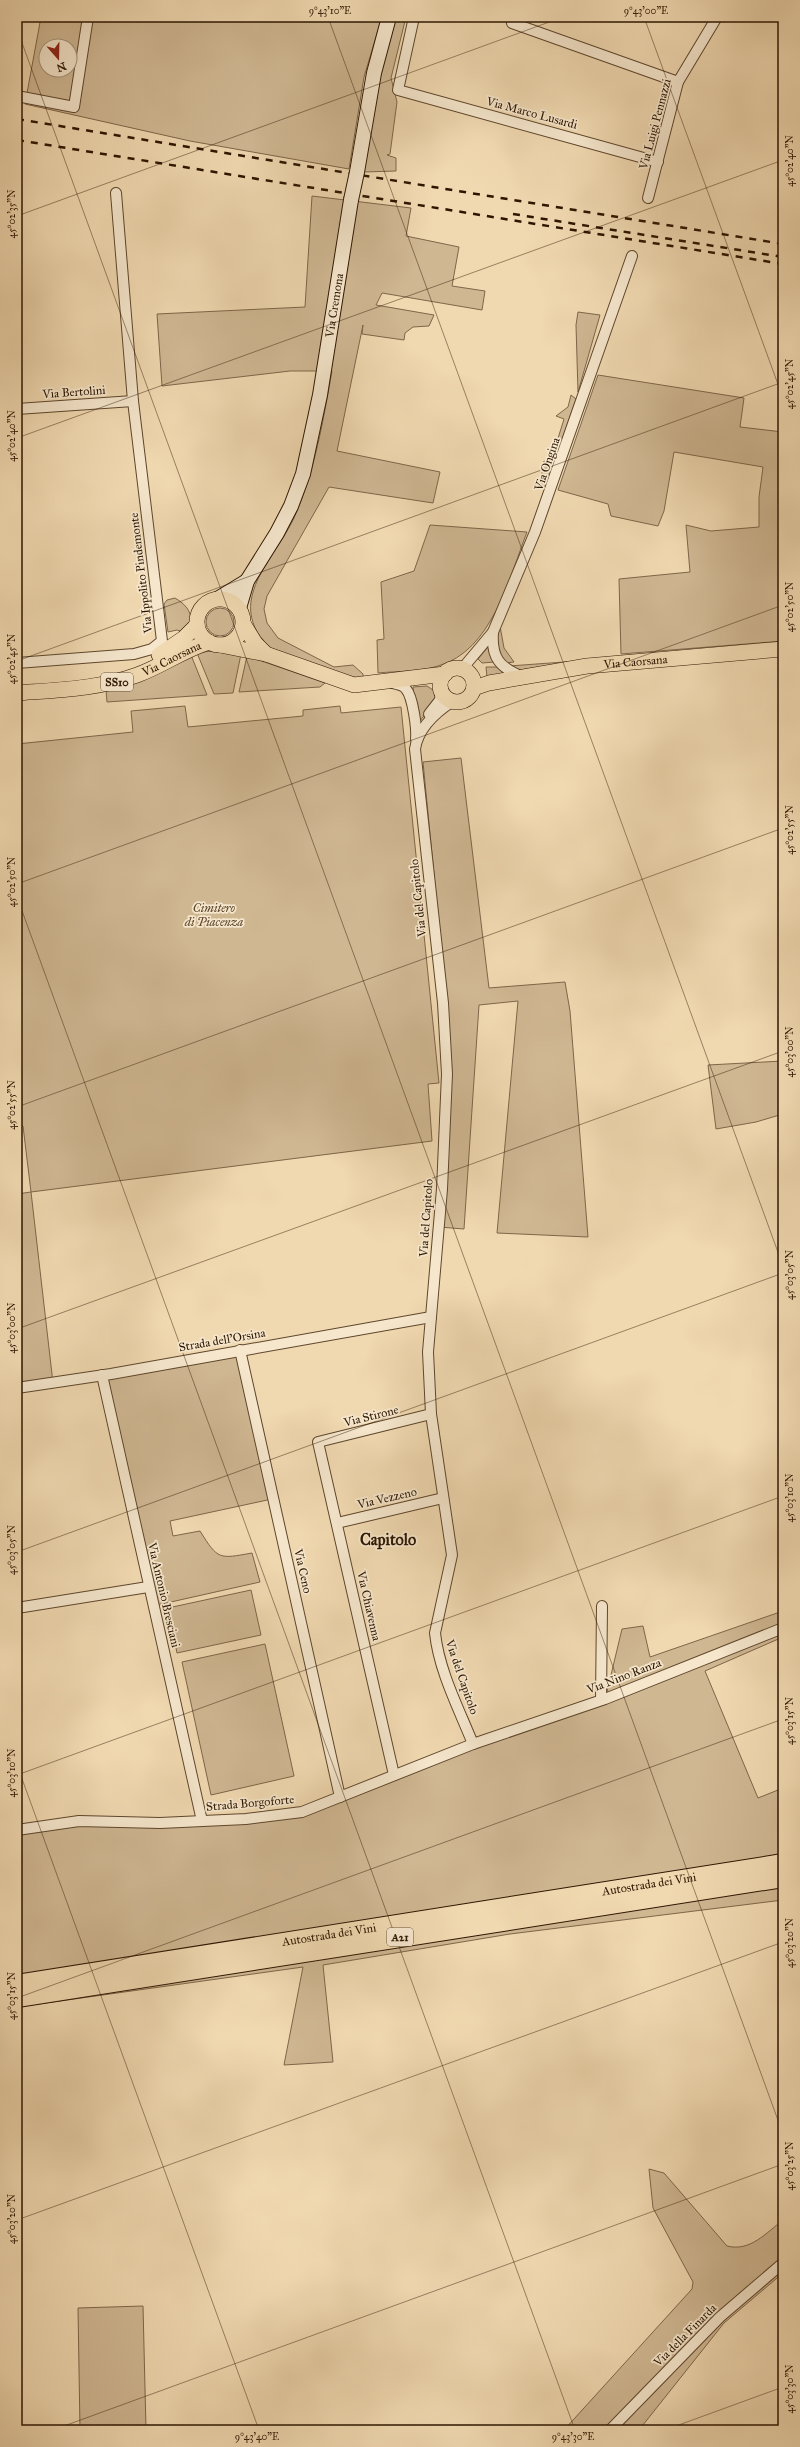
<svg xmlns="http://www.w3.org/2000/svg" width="800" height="2447" viewBox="0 0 800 2447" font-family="'IM FELL Great Primer',serif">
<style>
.green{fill:#cfb792;stroke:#7e6649;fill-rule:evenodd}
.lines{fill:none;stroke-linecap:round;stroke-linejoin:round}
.street-casing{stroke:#5e462c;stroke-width:12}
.secondary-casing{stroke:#2d1600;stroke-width:16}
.primary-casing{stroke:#2d1600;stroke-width:16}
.highway-casing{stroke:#2d1600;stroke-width:20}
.street{stroke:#f5e6cc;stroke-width:10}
.secondary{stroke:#f5e6cc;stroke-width:14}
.primary{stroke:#f0d8b0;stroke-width:15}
.highway{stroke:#f0d8b0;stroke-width:18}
.rail{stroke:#2d1600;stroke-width:2.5;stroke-dasharray:7 7;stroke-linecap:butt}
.secondary-bridge-casing{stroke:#2d1600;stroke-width:16;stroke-linecap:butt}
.secondary-bridge{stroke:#f5e6cc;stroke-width:14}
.ticks{fill:none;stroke:#2d1600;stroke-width:1;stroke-opacity:0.45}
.labels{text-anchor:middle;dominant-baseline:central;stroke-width:3.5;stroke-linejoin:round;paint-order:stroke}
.shield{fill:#f5e6cc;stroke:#69543d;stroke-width:1}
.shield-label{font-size:11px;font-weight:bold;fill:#2d1600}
.street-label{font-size:12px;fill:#2d1600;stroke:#f5e6cc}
.park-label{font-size:12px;font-style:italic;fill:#5e462c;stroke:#f5e6cc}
.district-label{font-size:16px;font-weight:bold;fill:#2d1600;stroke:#f5e6cc}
.neatline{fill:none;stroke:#2d1600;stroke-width:1.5}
.ticks-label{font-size:10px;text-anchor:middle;fill:#2d1600}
</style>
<rect width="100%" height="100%" fill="#f0d8b0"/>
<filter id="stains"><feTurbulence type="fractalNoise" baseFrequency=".005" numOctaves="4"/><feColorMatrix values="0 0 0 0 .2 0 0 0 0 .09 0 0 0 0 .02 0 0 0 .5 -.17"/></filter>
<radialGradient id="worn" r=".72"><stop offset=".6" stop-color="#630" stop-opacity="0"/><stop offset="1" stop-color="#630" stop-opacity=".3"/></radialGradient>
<g class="green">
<path d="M 41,17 L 382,17 L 364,77 L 349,169 L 190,141 L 25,104 ZM 46,46 L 70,46 L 70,70 L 46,70 Z"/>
<polygon points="396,17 406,17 391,78 397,102 390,154 387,155 396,158 396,171 363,172 379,77"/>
<path d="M 312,196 L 411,208 L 406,236 L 459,247 L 452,286 L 485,291 L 482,310 L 382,293 L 376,305 L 434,315 L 429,326 L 413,327 L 405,333 L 404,340 L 362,334 L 363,325 L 337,451 L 440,472 L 433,503 L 329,487 L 267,596 L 264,609 L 267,623 L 278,638 L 334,667 L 353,665 L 363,674 L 363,678 L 352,678 L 276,652 L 262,643 L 264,641 C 254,630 249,616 251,601 C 256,570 281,546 294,518 C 315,471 323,421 332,371 L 290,371 L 162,386 L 157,314 L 305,307 Z"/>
<polygon points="578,312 600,315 578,392 576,325"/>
<polygon points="598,375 744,398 740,427 783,432 783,641 621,654 619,579 690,572 686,525 711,531 759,527 759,497 763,467 674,452 664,511 658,526 611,516 608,504 558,490"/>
<polygon points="571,395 576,399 546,487 540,486 544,461 550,464 564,419 556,416 568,407"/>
<path d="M 430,525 L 527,532 C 509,578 492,651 438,666 C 419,672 398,671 378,673 L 377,640 L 384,639 L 381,582 L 414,571 Z"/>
<path d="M 175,598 C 186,605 190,609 192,623 L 186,633 L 177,630 L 168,632 L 164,604 L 167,600 Z"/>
<circle cx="220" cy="622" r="14"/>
<path d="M 500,626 L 504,648 L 514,662 L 505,663 C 497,652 495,639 500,626 Z"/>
<polygon points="489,646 495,662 482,663 478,659"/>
<polygon points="218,650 241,654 233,693 214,694 197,653"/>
<polygon points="191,655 207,695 107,702 106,690"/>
<polygon points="247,656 325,683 320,687 239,692"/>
<polygon points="578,661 520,670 509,666"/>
<polygon points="486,667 499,667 508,674 487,677"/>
<polygon points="427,686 436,692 436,700 417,725 413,687"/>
<polygon points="185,706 188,727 303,716 303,710 340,706 341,713 401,707 439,1083 428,1084 432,1141 31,1192 53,1383 17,1388 17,1194 31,1192 23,1126 17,1127 17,744 133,732 131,711"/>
<polygon points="461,758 489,988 565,982 570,1011 588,1237 497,1233 518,1001 479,1005 464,1229 439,1227 447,1007 423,762"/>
<polygon points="783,1061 783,1114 756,1122 716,1129 708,1065"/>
<path d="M 240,1350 L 272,1499 L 170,1521 L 173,1536 L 200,1531 C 218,1560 219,1559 252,1553 L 260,1582 L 153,1606 L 103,1375 Z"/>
<polygon points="251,1590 261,1635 177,1653 168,1608"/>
<polygon points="783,1611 783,1637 705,1671 758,1798 783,1788 783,1900 510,1934 323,1965 333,2062 284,2065 303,1967 17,2007 17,1830 77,1820 201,1819 302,1812 605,1700 622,1629 643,1626 650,1657"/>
<polygon points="265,1644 294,1776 211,1795 182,1662"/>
<path d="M 649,2169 L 664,2173 L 727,2246 C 750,2252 766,2233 783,2220 L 783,2273 L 724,2323 L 639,2430 L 564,2430 L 692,2289 L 693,2282 L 653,2208 Z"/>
<polygon points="143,2306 146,2430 80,2430 78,2308"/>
</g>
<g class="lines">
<g class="street-casing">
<g id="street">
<polyline points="414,17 398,90 658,162"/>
<polyline points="512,23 678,82"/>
<polyline points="17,96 74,107 88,17"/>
<polyline points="648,198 678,82 717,17"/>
<polyline points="17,409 133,401"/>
<path d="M 493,632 C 491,658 500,668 523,677"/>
<polyline points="17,663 134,654 152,649 162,641 133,401 116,193"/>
<polyline points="462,669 493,632 535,532 632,256"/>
<path d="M 392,683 C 397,684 403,685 406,689 C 413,697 417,729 416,739"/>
<path d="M 453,701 C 436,712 418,728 415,749 L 443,1003 L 447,1074 L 442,1189 L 428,1352 L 431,1414 L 452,1555 L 435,1633 C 439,1671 459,1709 473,1744"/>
<polyline points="429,714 440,700 441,690"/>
<polyline points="240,1350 340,1797"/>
<polyline points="102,1375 202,1821"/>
<polyline points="17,1388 111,1374 431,1317"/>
<polyline points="337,1523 443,1498"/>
<polyline points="17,1608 148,1587"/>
<polyline points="601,1700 602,1606"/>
<polyline points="394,1775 318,1442 431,1414"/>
<polyline points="17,1830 79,1821 160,1823 246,1819 302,1812 473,1744 605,1699 783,1628"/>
<polyline points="610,2430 720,2317 783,2263"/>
</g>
</g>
<g class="secondary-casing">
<g id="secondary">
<polyline points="357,172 374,73 389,17"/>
<polyline points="219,598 247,581"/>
<path id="s1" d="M 239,608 L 247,581 L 277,533 L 291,506 L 303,474 L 320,395 L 351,200"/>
</g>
</g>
<g class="primary-casing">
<g id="primary">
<circle cx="220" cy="622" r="23"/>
<polyline points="244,625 255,643 266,654 354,685 445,674"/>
<polyline points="220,645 266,654"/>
<polyline points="159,655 184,638 197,625"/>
<circle cx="457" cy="685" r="17"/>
<path id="s2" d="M 474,688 L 489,683 L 587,666 L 783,649"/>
<path id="s3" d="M 17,693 C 57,690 99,689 137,675 C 162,666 183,650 209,642"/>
</g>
</g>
<g class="highway-casing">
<g id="highway">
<path id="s4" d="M 17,1984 L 783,1863"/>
<polyline points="17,1998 783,1878"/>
</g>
</g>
<use href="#street" class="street"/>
<use href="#secondary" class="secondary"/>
<use href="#primary" class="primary"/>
<use href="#highway" class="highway"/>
<g class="rail">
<polyline points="17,119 783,244"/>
<polyline points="17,140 783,264"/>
<polyline points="513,214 783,257"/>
</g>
<g class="secondary-bridge-casing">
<polyline id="secondary-bridge" points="351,200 357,172"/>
</g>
<use href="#secondary-bridge" class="secondary-bridge"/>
</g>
<path class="ticks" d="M 328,17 L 783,1266M 644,17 L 783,398M 17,29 L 783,2134M 17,216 L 563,17M 17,438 L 783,160M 17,661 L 783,382M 17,884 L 783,605M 17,897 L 575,2430M 17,1107 L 783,828M 17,1329 L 783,1051M 17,1552 L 783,1273M 17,1765 L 259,2430M 17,1775 L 783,1496M 17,1998 L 783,1719M 17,2220 L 783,1942M 53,2430 L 783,2164M 665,2430 L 783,2387"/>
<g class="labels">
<g class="shield">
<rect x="101" y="673" width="32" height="18" rx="3"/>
<rect x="387" y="1928" width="26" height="18" rx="3"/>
</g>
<g class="shield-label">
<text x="117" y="682">SS10</text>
<text x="400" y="1937">A21</text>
</g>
<g class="street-label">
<text transform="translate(532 113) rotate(15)">Via Marco Lusardi</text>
<text transform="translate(655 124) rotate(-75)">Via Luigi Pennazzi</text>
<text stroke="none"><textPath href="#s1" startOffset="321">Via Cremona</textPath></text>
<text transform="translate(74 392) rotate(-4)">Via Bertolini</text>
<text transform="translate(547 464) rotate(-71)">Via Ongina</text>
<text transform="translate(141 573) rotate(-97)">Via Ippolito Pindemonte</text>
<text stroke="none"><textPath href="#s3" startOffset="160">Via Caorsana</textPath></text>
<text stroke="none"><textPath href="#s2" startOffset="164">Via Caorsana</textPath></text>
<text transform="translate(418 898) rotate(-96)">Via del Capitolo</text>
<text transform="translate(426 1218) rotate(-86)">Via del Capitolo</text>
<text transform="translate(222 1340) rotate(-10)">Strada dell'Orsina</text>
<text transform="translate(371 1416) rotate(-14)">Via Stirone</text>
<text transform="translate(387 1498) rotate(-13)">Via Vezzeno</text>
<text transform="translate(303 1571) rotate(77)">Via Ceno</text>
<text transform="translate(164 1595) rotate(77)">Via Antonio Bresciani</text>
<text transform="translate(369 1606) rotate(77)">Via Chiavenna</text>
<text transform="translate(624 1676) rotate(-21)">Via Nino Ranza</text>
<text transform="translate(462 1677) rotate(71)">Via del Capitolo</text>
<text transform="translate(250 1803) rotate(-5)">Strada Borgoforte</text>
<text stroke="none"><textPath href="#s4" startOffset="640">Autostrada dei Vini</textPath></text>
<text stroke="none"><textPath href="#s4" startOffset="316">Autostrada dei Vini</textPath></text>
<text transform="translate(685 2335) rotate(-45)">Via della Finarda</text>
</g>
<g class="park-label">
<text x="214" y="908">Cimitero<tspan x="214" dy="14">di Piacenza</tspan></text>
</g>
<g class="district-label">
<text x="388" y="1539">Capitolo</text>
</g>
</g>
<rect width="800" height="2447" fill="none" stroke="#f0d8b0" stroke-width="44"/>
<g transform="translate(58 58) rotate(160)"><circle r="19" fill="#f5e6cc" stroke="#a5937a"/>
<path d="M0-3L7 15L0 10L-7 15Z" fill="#8f2418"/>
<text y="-6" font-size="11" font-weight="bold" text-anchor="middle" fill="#2d1600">N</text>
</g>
<rect x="22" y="22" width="756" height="2403" class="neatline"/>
<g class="ticks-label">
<text x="330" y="14">9°43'10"E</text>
<text x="646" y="14">9°43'00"E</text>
<text transform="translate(789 161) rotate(-90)" y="4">45°02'40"N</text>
<text transform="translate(11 214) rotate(-90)" y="4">45°02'35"N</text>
<text transform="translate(789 384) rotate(-90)" y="4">45°02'45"N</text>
<text transform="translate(11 436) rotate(-90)" y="4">45°02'40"N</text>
<text transform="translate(789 607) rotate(-90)" y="4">45°02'50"N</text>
<text transform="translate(11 659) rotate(-90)" y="4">45°02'45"N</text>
<text transform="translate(789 830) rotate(-90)" y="4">45°02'55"N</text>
<text transform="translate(11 882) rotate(-90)" y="4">45°02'50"N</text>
<text transform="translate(789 1052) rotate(-90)" y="4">45°03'00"N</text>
<text transform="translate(11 1105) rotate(-90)" y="4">45°02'55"N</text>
<text transform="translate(789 1275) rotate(-90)" y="4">45°03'05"N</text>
<text transform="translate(11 1328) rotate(-90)" y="4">45°03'00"N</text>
<text transform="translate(789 1498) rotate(-90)" y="4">45°03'10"N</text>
<text transform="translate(11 1550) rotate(-90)" y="4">45°03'05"N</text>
<text transform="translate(789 1721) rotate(-90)" y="4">45°03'15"N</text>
<text transform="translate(11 1773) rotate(-90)" y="4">45°03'10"N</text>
<text transform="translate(789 1943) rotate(-90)" y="4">45°03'20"N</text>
<text transform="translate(11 1996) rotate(-90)" y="4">45°03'15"N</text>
<text transform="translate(789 2166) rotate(-90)" y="4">45°03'25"N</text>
<text transform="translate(11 2219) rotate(-90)" y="4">45°03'20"N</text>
<text transform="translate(789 2389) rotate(-90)" y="4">45°03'30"N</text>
<text x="257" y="2440">9°43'40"E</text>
<text x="573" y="2440">9°43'30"E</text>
</g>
<rect width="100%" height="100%" filter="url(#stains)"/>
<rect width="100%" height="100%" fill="url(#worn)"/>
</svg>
